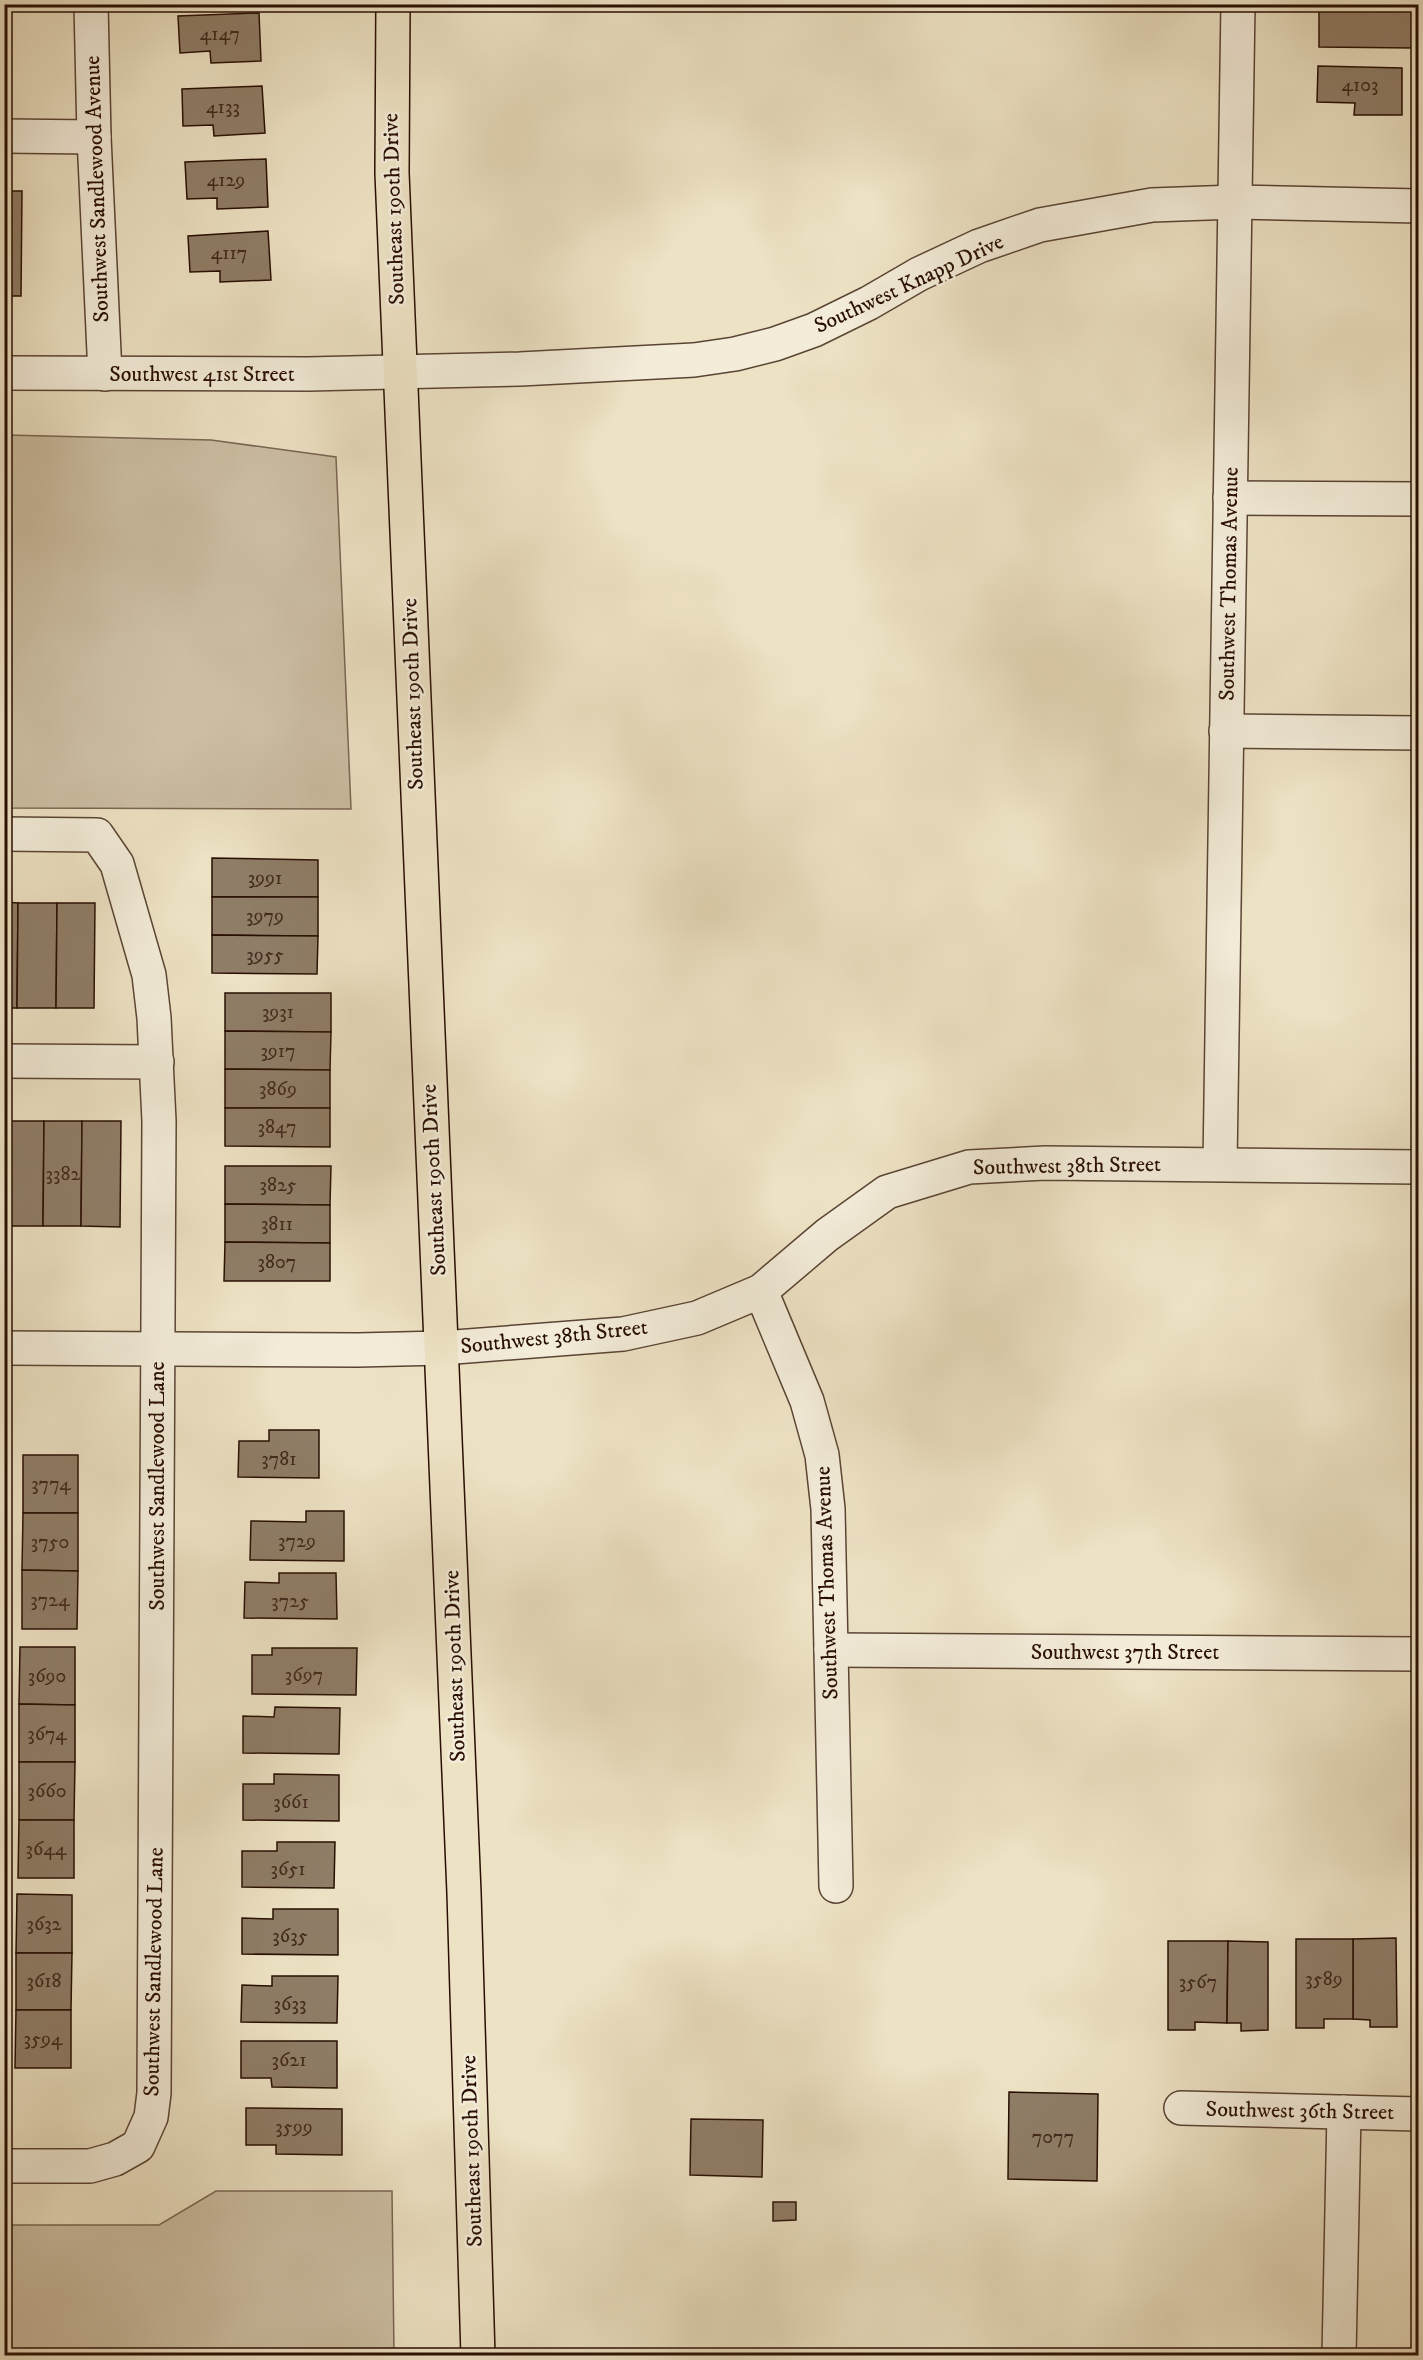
<svg xmlns="http://www.w3.org/2000/svg" width="1423" height="2360" viewBox="0 0 1423 2360" font-family="'IM FELL DW Pica',serif">
<style>
.green{fill:#ccbea3;stroke:#7a6653;stroke-width:1.5}
.building{fill:#8f7d67;stroke:#290f03;stroke-width:1.5}
.lines{fill:none;stroke-linecap:round;stroke-linejoin:round}
.minor-casing{stroke:#5a4433;stroke-width:36}
.major-casing{stroke:#290f03;stroke-width:36}
.minor{stroke:#f3ecd9;stroke-width:33}
.major{stroke:#ede2c4;stroke-width:33}
.labels{text-anchor:middle;dominant-baseline:central;stroke-width:5;stroke-linejoin:round;paint-order:stroke}
.number-label{font-size:20px;fill:#422a1c}
.street-label{font-size:22px;fill:#290f03;stroke:#f3ecd9}
</style>
<rect width="100%" height="100%" fill="#ede2c4"/>
<filter id="stains"><feTurbulence type="fractalNoise" baseFrequency=".00333" numOctaves="4"/><feColorMatrix values="0 0 0 0 .2 0 0 0 0 .09 0 0 0 0 .02 0 0 0 .5 -.17"/></filter>
<radialGradient id="worn" r=".72"><stop offset=".6" stop-color="#630" stop-opacity="0"/><stop offset="1" stop-color="#630" stop-opacity=".3"/></radialGradient>
<g class="green">
<polygon points="5,435 211,440 336,457 351,809 5,808"/>
<polygon points="216,2191 392,2191 394,2355 5,2355 5,2225 159,2225"/>
</g>
<g class="building">
<polygon points="4,4 6,4 5,109 4,109"/>
<polygon points="1342,4 1415,4 1414,48 1319,47 1319,10 1342,11"/>
<polygon points="259,13 261,61 211,63 210,51 180,53 178,16"/>
<polygon points="1318,66 1402,68 1402,115 1354,115 1355,103 1317,102"/>
<polygon points="262,86 265,133 214,136 213,125 183,126 182,89"/>
<polygon points="266,159 268,207 217,209 217,198 187,199 185,162"/>
<polygon points="4,191 22,191 21,296 4,296"/>
<polygon points="268,231 271,280 220,282 220,271 190,272 188,236"/>
<polygon points="212,858 318,860 318,897 212,897"/>
<polygon points="212,897 318,897 318,936 212,935"/>
<polygon points="4,902 18,903 17,1008 4,1008"/>
<polygon points="18,903 57,903 56,1008 17,1008"/>
<polygon points="57,903 95,903 94,1008 56,1008"/>
<polygon points="212,935 318,936 317,974 212,973"/>
<polygon points="225,993 331,993 331,1032 225,1031"/>
<polygon points="225,1031 331,1032 330,1070 225,1069"/>
<polygon points="225,1069 330,1070 330,1108 225,1108"/>
<polygon points="225,1108 330,1108 330,1147 225,1146"/>
<polygon points="5,1121 44,1121 43,1226 5,1226"/>
<polygon points="44,1121 82,1121 81,1226 43,1226"/>
<polygon points="82,1121 121,1121 120,1227 81,1226"/>
<polygon points="225,1166 331,1166 330,1205 225,1204"/>
<polygon points="225,1204 330,1205 330,1243 225,1242"/>
<polygon points="225,1242 330,1243 330,1281 224,1281"/>
<polygon points="269,1430 319,1430 319,1478 238,1477 239,1441 269,1441"/>
<rect x="23" y="1455" width="55" height="58"/>
<polygon points="306,1511 344,1511 344,1561 250,1560 251,1521 306,1522"/>
<polygon points="23,1513 78,1513 78,1571 22,1570"/>
<polygon points="22,1570 78,1571 77,1629 22,1629"/>
<polygon points="279,1573 336,1573 337,1619 244,1618 245,1582 279,1583"/>
<polygon points="20,1647 75,1647 75,1705 19,1704"/>
<polygon points="272,1648 357,1648 356,1695 252,1694 252,1655 272,1655"/>
<polygon points="19,1704 75,1705 75,1762 19,1762"/>
<polygon points="275,1707 340,1708 339,1754 243,1753 243,1716 274,1717"/>
<polygon points="19,1762 75,1762 74,1820 19,1820"/>
<polygon points="274,1774 339,1775 339,1821 243,1820 243,1784 274,1784"/>
<polygon points="19,1820 74,1820 74,1878 18,1878"/>
<polygon points="277,1842 335,1842 334,1888 242,1887 242,1851 277,1851"/>
<polygon points="17,1894 72,1895 72,1953 16,1953"/>
<polygon points="273,1909 338,1909 338,1955 242,1954 242,1918 273,1919"/>
<polygon points="1396,1938 1397,2027 1370,2027 1370,2020 1353,2019 1353,1939"/>
<polygon points="1296,1939 1353,1939 1353,2019 1324,2019 1324,2028 1296,2028"/>
<polygon points="1168,1941 1228,1941 1227,2023 1195,2022 1195,2030 1168,2030"/>
<polygon points="1228,1941 1268,1942 1268,2030 1241,2031 1241,2023 1227,2023"/>
<polygon points="16,1953 72,1953 71,2010 16,2010"/>
<polygon points="272,1976 338,1976 337,2023 241,2022 242,1985 272,1986"/>
<polygon points="16,2010 71,2010 71,2068 15,2068"/>
<polygon points="241,2041 337,2041 337,2088 272,2087 271,2078 241,2078"/>
<polygon points="1009,2092 1098,2094 1097,2181 1008,2179"/>
<polygon points="246,2108 342,2109 342,2155 276,2154 276,2145 246,2145"/>
<polygon points="691,2119 763,2120 762,2177 690,2175"/>
<polygon points="773,2202 796,2202 796,2220 773,2221"/>
</g>
<g class="lines">
<g class="minor-casing">
<g id="minor">
<polyline points="91,4 94,137 105,374"/>
<polyline points="4,136 94,137"/>
<polyline points="4,373 308,374 520,369 694,360 735,354 775,344 814,330 869,303 919,274 979,246 1040,225 1152,205 1235,202 1418,206"/>
<polyline points="1230,498 1418,499"/>
<polyline points="1226,731 1418,733"/>
<polyline points="4,834 97,835 117,864 149,975 154,1018 159,1121 154,2093 151,2117 138,2146 115,2159 90,2166 4,2166"/>
<polyline points="4,1061 157,1062"/>
<polyline points="1220,1164 1238,4"/>
<polyline points="761,1291 807,1401 822,1455 828,1509 836,1886"/>
<polyline points="4,1348 358,1350 442,1348 623,1334 697,1318 761,1291 827,1235 887,1192 969,1167 1045,1163 1418,1167"/>
<polyline points="831,1650 1418,1654"/>
<polyline points="1181,2108 1418,2114"/>
<polyline points="1339,2356 1344,2112"/>
</g>
</g>
<g class="major-casing">
<polyline id="major" points="393,4 392,173 464,1893 478,2356"/>
</g>
<use href="#minor" class="minor"/>
<use href="#major" class="major"/>
</g>
<g class="labels">
<g class="number-label">
<text x="220" y="34">4147</text>
<text x="1360" y="85">4103</text>
<text x="223" y="107">4133</text>
<text x="226" y="180">4129</text>
<text x="229" y="253">4117</text>
<text x="265" y="878">3991</text>
<text x="265" y="916">3979</text>
<text x="265" y="955">3955</text>
<text x="278" y="1012">3931</text>
<text x="278" y="1051">3917</text>
<text x="278" y="1089">3869</text>
<text x="277" y="1127">3847</text>
<text x="63" y="1174">3382</text>
<text x="278" y="1185">3825</text>
<text x="277" y="1224">3811</text>
<text x="277" y="1262">3807</text>
<text x="279" y="1459">3781</text>
<text x="51" y="1484">3774</text>
<text x="297" y="1541">3729</text>
<text x="50" y="1542">3750</text>
<text x="50" y="1600">3724</text>
<text x="290" y="1601">3725</text>
<text x="304" y="1675">3697</text>
<text x="47" y="1676">3690</text>
<text x="47" y="1734">3674</text>
<text x="47" y="1791">3660</text>
<text x="291" y="1802">3661</text>
<text x="46" y="1849">3644</text>
<text x="288" y="1869">3651</text>
<text x="44" y="1924">3632</text>
<text x="290" y="1936">3635</text>
<text x="1324" y="1979">3589</text>
<text x="44" y="1981">3618</text>
<text x="1198" y="1982">3567</text>
<text x="290" y="2004">3633</text>
<text x="43" y="2039">3594</text>
<text x="289" y="2060">3621</text>
<text x="294" y="2127">3599</text>
<text x="1053" y="2137">7077</text>
</g>
<g class="street-label">
<text transform="translate(97 189) rotate(-92)">Southwest Sandlewood Avenue</text>
<text transform="translate(394 209) rotate(-92)">Southeast 190th Drive</text>
<text transform="translate(909 284) rotate(-25)">Southwest Knapp Drive</text>
<text x="202" y="374">Southwest 41st Street</text>
<text transform="translate(1229 584) rotate(-89)">Southwest Thomas Avenue</text>
<text transform="translate(413 694) rotate(-92)">Southeast 190th Drive</text>
<text transform="translate(1067 1166) rotate(-1)">Southwest 38th Street</text>
<text transform="translate(434 1180) rotate(-93)">Southeast 190th Drive</text>
<text transform="translate(554 1337) rotate(-6)">Southwest 38th Street</text>
<text transform="translate(157 1486) rotate(-90)">Southwest Sandlewood Lane</text>
<text transform="translate(827 1583) rotate(-92)">Southwest Thomas Avenue</text>
<text x="1125" y="1652">Southwest 37th Street</text>
<text transform="translate(455 1666) rotate(-92)">Southeast 190th Drive</text>
<text transform="translate(154 1972) rotate(-89)">Southwest Sandlewood Lane</text>
<text transform="translate(1300 2111) rotate(1)">Southwest 36th Street</text>
<text transform="translate(472 2151) rotate(-92)">Southeast 190th Drive</text>
</g>
</g>
<rect width="1423" height="2360" fill="none" stroke="#ede2c4" stroke-width="24"/>
<rect x="6" y="6" width="1411" height="2348" fill="none" stroke="#290f03" stroke-width="3"/>
<rect x="12" y="12" width="1399" height="2336" fill="none" stroke="#290f03" stroke-width="1.5"/>
<rect width="100%" height="100%" filter="url(#stains)"/>
<rect width="100%" height="100%" fill="url(#worn)"/>
</svg>
